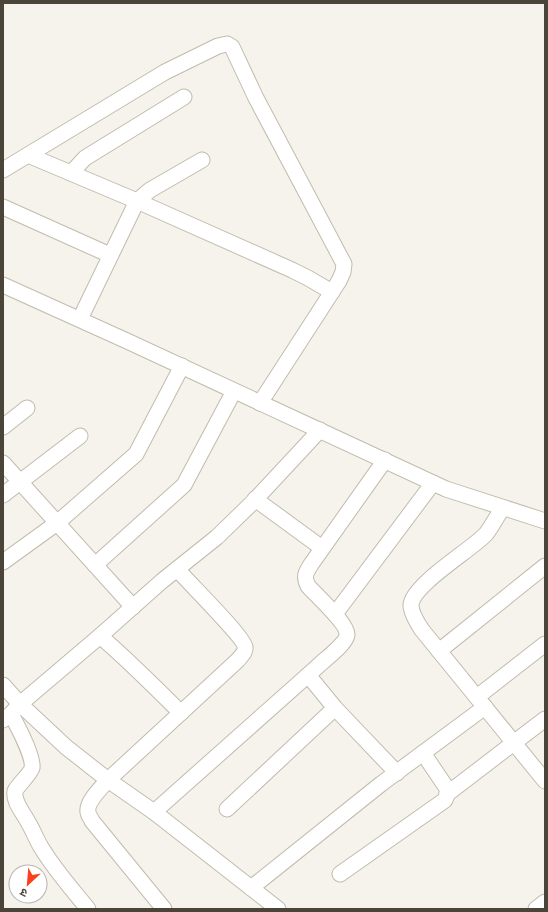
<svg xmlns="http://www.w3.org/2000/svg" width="548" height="912" viewBox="0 0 548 912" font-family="'Exo 2','Noto Sans Devanagari',sans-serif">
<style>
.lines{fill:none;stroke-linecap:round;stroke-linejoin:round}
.street-casing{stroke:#c2bbae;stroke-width:17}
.street{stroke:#fff;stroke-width:15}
</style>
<rect width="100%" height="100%" fill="#f6f3ec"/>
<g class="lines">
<g class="street-casing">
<g id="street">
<polyline points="28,155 137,201 292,270 308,278 332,292"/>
<polyline points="3,170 165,72 218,46 227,44 232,47 256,98 344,264 343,272 339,281 260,403"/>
<polyline points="71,173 85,158 184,97"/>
<polyline points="3,207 110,255"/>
<polyline points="3,285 127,341 446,489 545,521"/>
<polyline points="80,319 137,201 150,190 202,160"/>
<polyline points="3,427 27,408"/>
<polyline points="3,463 133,607"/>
<polyline points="3,495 80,436"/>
<polyline points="255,499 322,548"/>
<path d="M 503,508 C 497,516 492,526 486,534 C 471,550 412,585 411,605 C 411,613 418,624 422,630 L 545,781"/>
<polyline points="3,562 57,523 136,454 182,366"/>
<polyline points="95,565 184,485 234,391"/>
<polyline points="335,614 433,483"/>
<path d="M 100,636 C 128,660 154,686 181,713"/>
<polyline points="439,651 545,566"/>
<polyline points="308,675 335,708 397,773"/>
<polyline points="3,685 20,704 66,747 108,780 154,812 278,909"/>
<polyline points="477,697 545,644"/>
<path d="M 11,714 C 17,725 34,757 32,768 C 31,773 18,785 15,791 C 13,802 23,812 28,822 C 33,830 36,839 41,847 C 54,869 72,889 88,909"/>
<polyline points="3,720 11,714 20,704 100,636 162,581 217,537 253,502 320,430"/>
<polyline points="447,794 545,719"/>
<polyline points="227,809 335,708"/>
<path d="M 154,812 L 317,667 C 324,660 346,644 347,635 C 348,624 316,595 308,586 C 303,576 306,572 312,563 L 385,460"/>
<path d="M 340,874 L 445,800 C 447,796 448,791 446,787 L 423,753"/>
<polyline points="251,888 381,784 485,707"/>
<path d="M 164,909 L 92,821 C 91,818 88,815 88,812 C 86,802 102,787 108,780 L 238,660 C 241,656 246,652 245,647 C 244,637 187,581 177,569"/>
<polyline points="536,909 545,902"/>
</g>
</g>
<use href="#street" class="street"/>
</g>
<rect width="548" height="912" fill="none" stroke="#4b4439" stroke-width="8"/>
<g transform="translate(28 884) rotate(206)"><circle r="19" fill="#ffffff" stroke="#b7b4b0"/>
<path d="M0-3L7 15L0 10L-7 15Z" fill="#fc3f1d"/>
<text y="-6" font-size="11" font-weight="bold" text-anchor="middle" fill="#4b4439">उ</text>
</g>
</svg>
